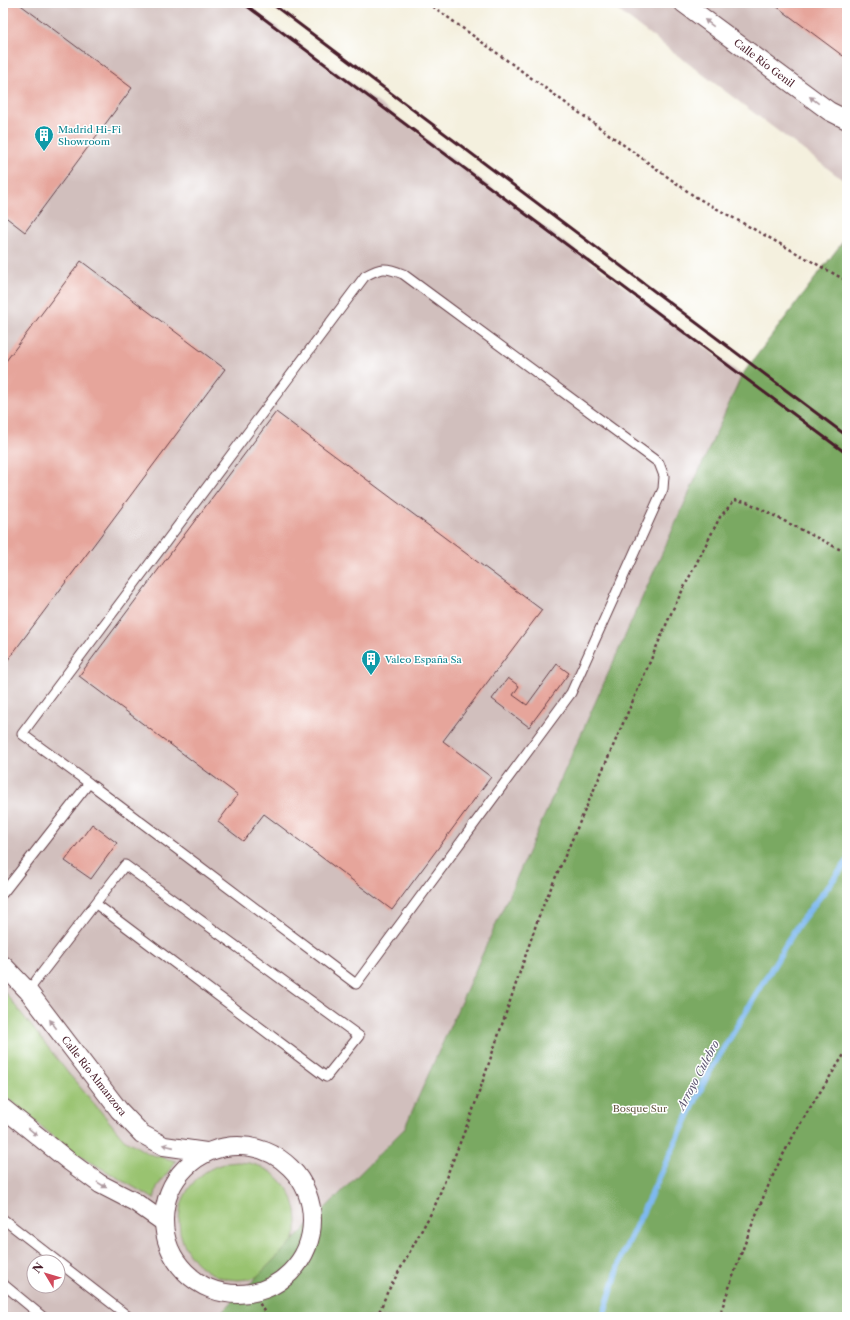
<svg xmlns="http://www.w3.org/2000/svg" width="850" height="1320" viewBox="0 0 850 1320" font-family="'Libre Caslon Text',serif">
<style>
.industrial{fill:#d1bfbd;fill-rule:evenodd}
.green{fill:#99c370;stroke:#72714e}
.forest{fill:#7aa962;stroke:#626446}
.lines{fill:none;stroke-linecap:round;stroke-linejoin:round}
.stream{stroke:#7eb9f0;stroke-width:6}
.building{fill:#e6a59b}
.lane-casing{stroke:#643e46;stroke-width:11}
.street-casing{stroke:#643e46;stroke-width:20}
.path{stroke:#643e46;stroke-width:2.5;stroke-dasharray:3 3;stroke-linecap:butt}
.lane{stroke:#fff;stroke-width:9}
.street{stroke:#fff;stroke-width:18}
.rail{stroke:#4a1f2b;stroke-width:3}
.oneway{fill:#ae9aa0}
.labels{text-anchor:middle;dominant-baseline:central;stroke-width:3;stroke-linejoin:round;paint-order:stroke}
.street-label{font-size:10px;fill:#4a1f2b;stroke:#fff}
.culture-label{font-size:10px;fill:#0d838f;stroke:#fff;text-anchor:start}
.park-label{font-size:10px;fill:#665843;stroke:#fff}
.water-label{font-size:11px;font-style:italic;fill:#5c5570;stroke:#fff}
</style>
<rect width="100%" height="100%" fill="#fff"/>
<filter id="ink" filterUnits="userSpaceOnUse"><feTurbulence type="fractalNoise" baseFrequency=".025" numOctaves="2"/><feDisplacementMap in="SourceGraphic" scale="8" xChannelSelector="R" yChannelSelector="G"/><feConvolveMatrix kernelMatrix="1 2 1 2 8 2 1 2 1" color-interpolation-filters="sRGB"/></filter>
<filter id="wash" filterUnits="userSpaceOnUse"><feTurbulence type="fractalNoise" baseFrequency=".012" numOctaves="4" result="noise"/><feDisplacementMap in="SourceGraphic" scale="16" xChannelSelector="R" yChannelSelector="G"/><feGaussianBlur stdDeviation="0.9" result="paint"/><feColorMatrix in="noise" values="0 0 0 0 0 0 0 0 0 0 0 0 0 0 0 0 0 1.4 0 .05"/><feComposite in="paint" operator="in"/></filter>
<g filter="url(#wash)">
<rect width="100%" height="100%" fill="#f4f0de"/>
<g class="industrial">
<path d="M 3,3 L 245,3 L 742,375 L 404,1129 L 217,1317 L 3,1317 ZM 34,1262 L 58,1262 L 58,1286 L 34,1286 Z"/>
<polygon points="608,3 847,3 847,183"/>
</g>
<g class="green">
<polygon points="3,990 69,1074 124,1139 149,1154 176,1161 157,1187 154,1199 67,1148 3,1094"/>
<circle cx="238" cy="1221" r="59"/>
</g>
<polygon class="forest" points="847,236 847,1317 217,1317 404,1129 742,375"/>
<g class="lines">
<polyline class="stream" points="603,1317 622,1256 707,1076 798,925 847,862"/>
</g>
<g id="blocks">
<g class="building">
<polygon points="3,3 18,3 132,88 25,232 3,215"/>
<polygon points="772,3 847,3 847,51 843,56"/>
<polygon points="81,261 225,369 7,661 3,658 3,365"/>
<polygon points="276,412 542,610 443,741 491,777 392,910 264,814 243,841 218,822 238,795 79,676"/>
<polygon points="557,664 569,673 529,727 492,699 508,678 519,686 513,695 527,705"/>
<polygon points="92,824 117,843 91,879 65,861"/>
</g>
</g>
</g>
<g filter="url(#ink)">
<use href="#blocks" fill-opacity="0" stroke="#643e46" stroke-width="1"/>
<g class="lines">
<g class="lane-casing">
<g id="lane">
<path d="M 3,893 L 89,783 L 356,984 L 571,693 L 663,489 L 664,476 L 659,463 L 403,274 C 386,267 381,267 365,276 L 22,734 L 89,783"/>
<polyline points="28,991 125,865 359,1036 326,1077 96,904"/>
<polyline points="3,1219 129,1317"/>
<polyline points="3,1284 43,1317"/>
</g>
</g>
<g class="street-casing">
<g id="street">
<polyline points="683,3 829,111 847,120"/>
<polyline points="3,965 28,991 119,1110 142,1134 164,1146 206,1152"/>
<polyline points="3,1108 70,1162 100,1184 135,1202 162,1221"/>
<circle cx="238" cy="1220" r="74"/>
</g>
</g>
<g class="path">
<polyline points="428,3 694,196 847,281"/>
<polyline points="254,1293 267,1317"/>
<polyline points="377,1317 387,1293 434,1208 473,1110 540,913 673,609 720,517 735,500 747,502 847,553"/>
<path d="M 719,1317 C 736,1267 754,1215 777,1167 C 796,1127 823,1088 847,1050"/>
</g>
<use href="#lane" class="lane"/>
<use href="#street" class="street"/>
<g class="rail">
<polyline points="243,3 847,454"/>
<polyline points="271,3 847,436"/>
</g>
</g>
<defs><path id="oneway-solid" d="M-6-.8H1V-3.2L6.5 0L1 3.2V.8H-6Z"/></defs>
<g class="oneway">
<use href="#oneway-solid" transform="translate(709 23) rotate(-143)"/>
<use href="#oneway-solid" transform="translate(814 100) rotate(-143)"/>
<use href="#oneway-solid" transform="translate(53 1024) rotate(-127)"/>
<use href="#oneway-solid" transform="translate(33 1132) rotate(39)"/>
<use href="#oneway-solid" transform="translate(168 1146) rotate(-167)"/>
<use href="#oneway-solid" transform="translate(102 1185) rotate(31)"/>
</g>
</g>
<defs>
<g id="building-pin" transform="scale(1)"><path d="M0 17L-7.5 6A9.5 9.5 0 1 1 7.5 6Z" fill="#0f9aa8" stroke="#fff"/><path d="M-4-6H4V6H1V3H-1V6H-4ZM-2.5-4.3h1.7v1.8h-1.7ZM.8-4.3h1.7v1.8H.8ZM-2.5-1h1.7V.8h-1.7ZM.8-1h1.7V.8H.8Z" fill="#fff"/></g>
</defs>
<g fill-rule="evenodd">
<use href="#building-pin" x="44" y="135"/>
<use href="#building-pin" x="371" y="659"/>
</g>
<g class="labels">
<g class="street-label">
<text transform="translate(764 63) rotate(37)">Calle Río Genil</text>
<text transform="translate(94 1076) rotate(52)">Calle Río Almanzora</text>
</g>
<g class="culture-label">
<text x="58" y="129">Madrid Hi-Fi<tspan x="58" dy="12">Showroom</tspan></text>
<text x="385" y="659">Valeo España Sa</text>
</g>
<g class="park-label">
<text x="640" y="1108">Bosque Sur</text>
</g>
<g class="water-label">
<text transform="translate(698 1075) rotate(-62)">Arroyo Culebro</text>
</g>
</g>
<rect width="850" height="1320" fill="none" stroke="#fff" stroke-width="16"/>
<g transform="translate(46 1274) rotate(308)"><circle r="19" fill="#ffffff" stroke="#b7a5aa"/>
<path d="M0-3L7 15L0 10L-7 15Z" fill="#d1495b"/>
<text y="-6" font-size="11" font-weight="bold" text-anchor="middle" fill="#4a1f2b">N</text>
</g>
</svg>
